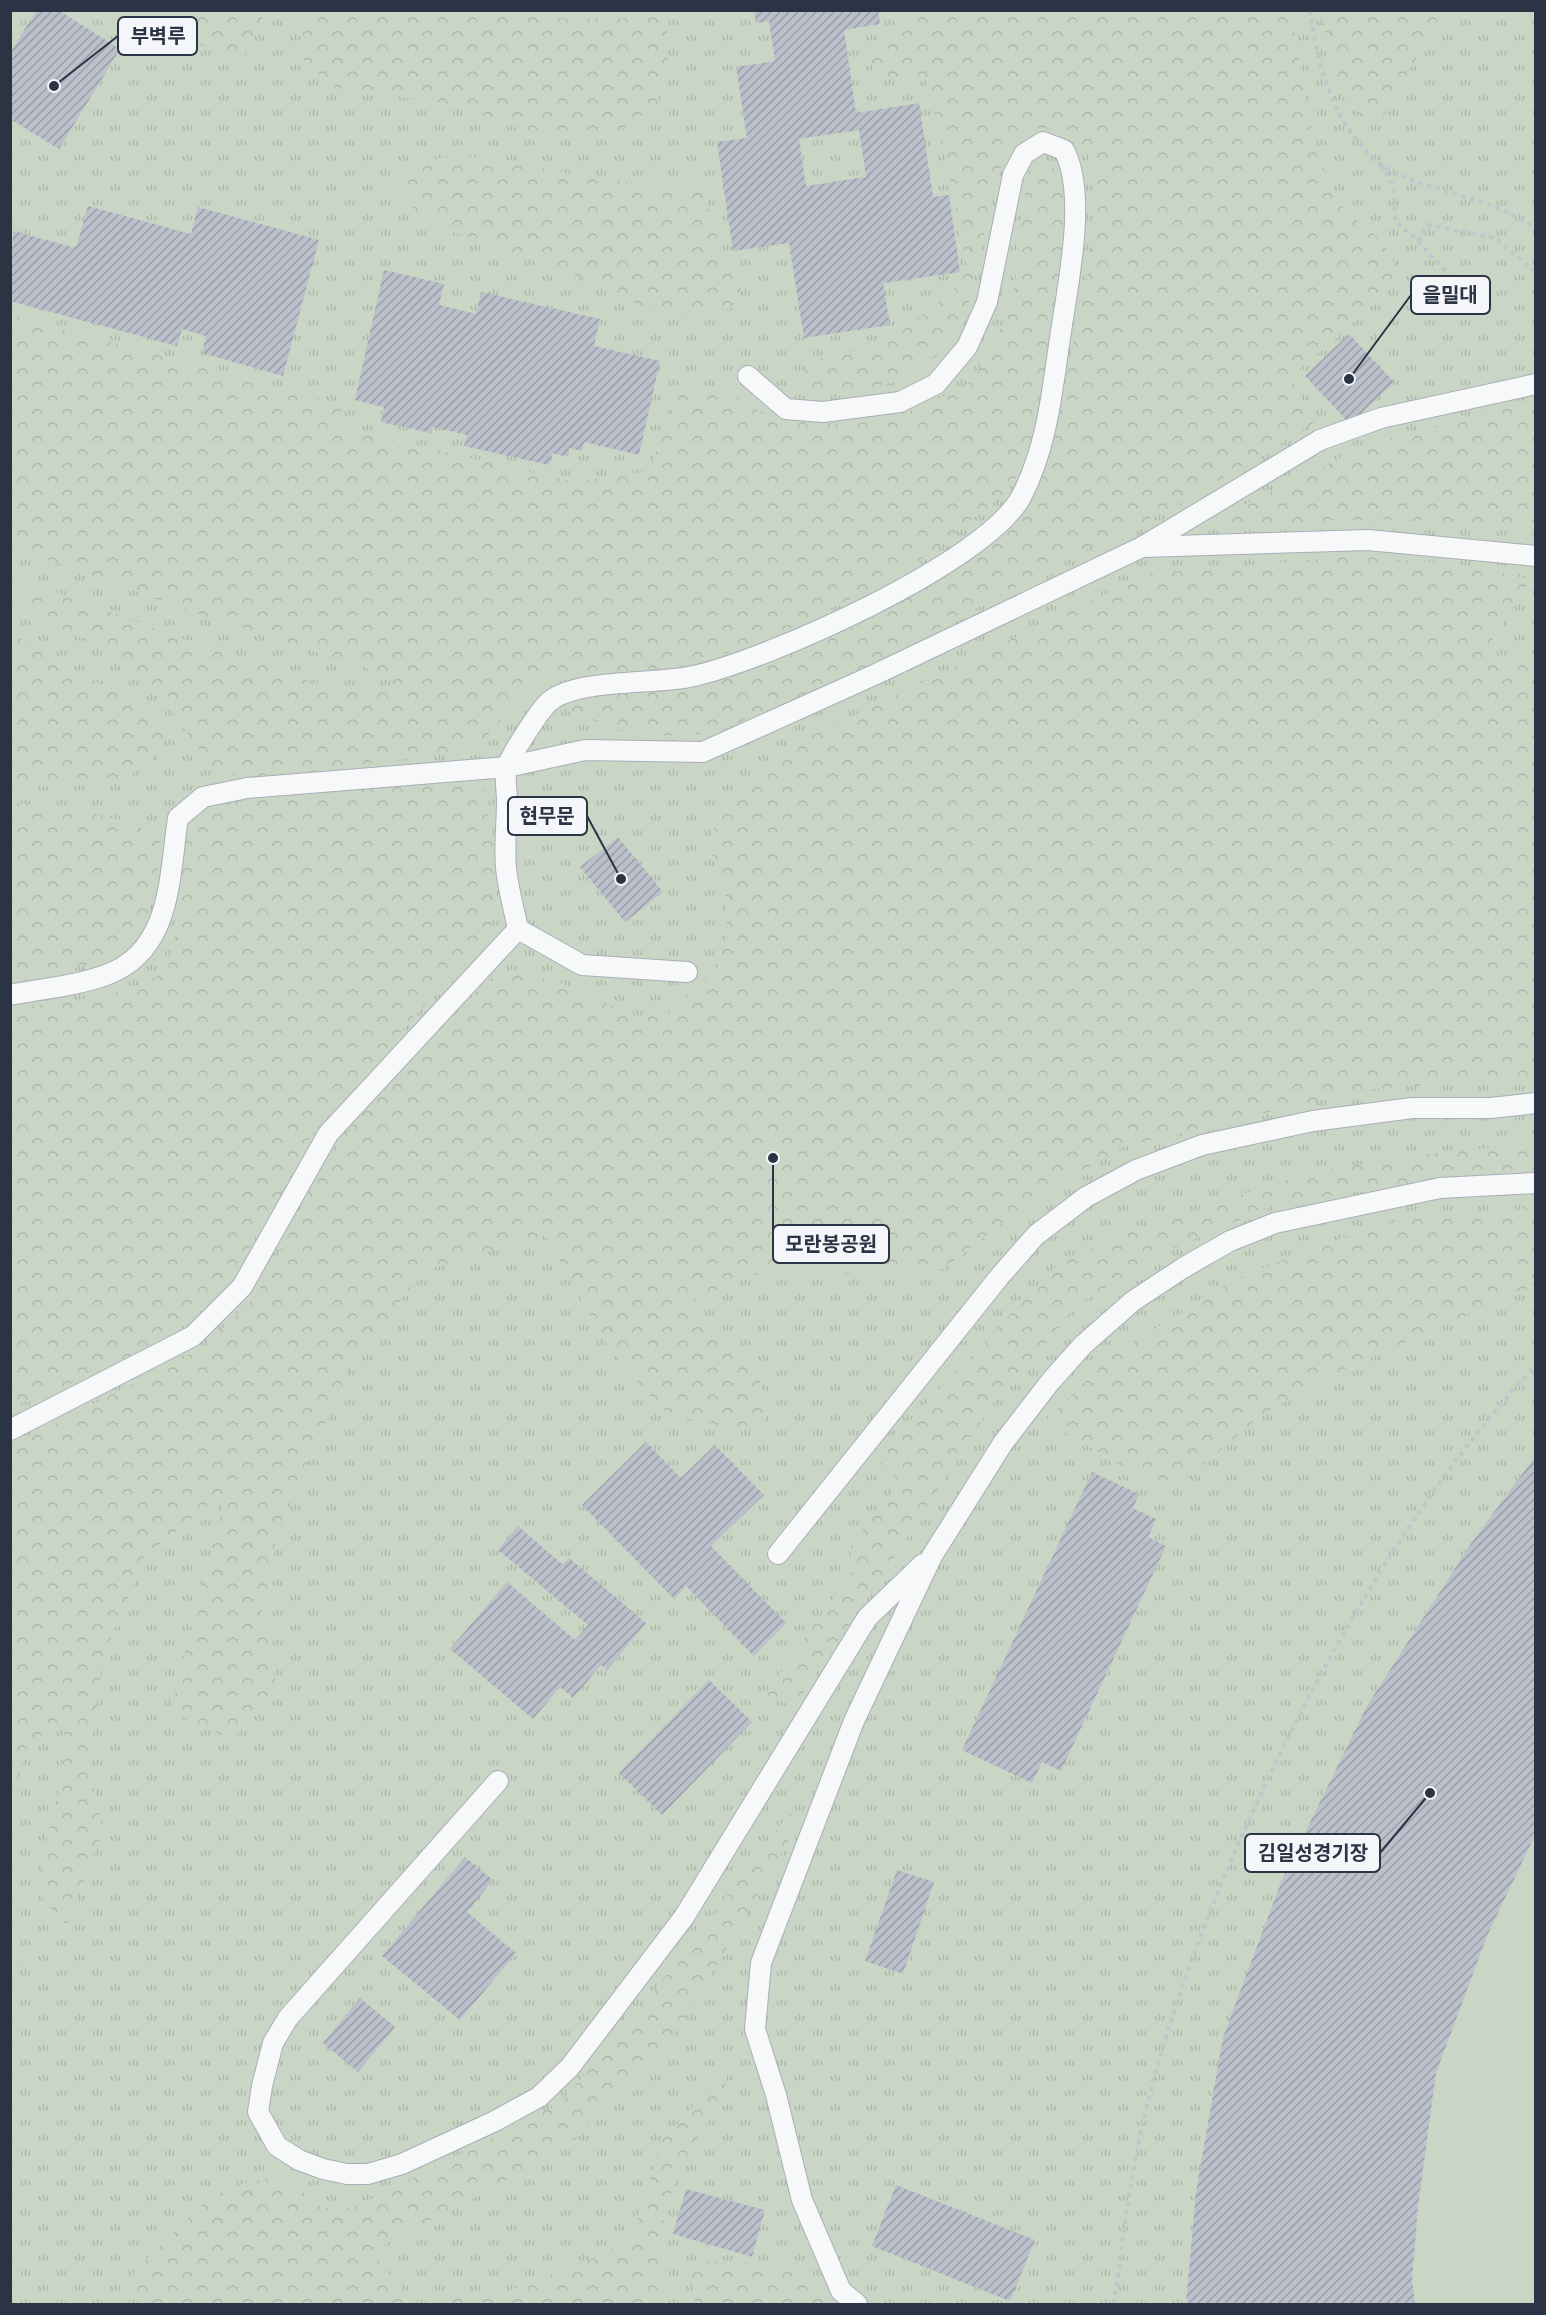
<svg xmlns="http://www.w3.org/2000/svg" width="1546" height="2315" viewBox="0 0 1546 2315" font-family="'Fira Sans Condensed','Noto Sans KR',sans-serif">
<style>
.grass{fill:url(#grass-tufts)}
.forest{fill:url(#forest-crowns)}
.garden{fill:#c9d6c5}
.building{fill:url(#building-hatch);fill-rule:evenodd}
.lines{fill:none;stroke-linecap:round;stroke-linejoin:round}
.lane-casing{stroke:#a9aeb7;stroke-width:22}
.path{stroke:#c2c5cb;stroke-width:4;stroke-dasharray:4.5 4.5;stroke-linecap:butt}
.lane{stroke:#f7f8fa;stroke-width:20}
.leader{fill:none;stroke:#2b3445;stroke-width:2}
.callout-dot{fill:#2b3445;stroke:#f4f6f9;stroke-width:2}
.callout{fill:#f4f6f9;stroke:#2b3445;stroke-width:2}
.callout-label{font-size:20px;text-anchor:middle;font-weight:bold;fill:#2b3445}
</style>
<defs>
<pattern id="grass-tufts" width="24" height="20" patternUnits="userSpaceOnUse" patternTransform="scale(1.5)"><rect width="24" height="20" fill="#c9d6c5"/><path d="M3 7l-1-3M5 7V3M7 7l1-3M15 17l-1-3M17 17v-4M19 17l1-3" fill="none" stroke="#adb8ab"/></pattern>
<pattern id="forest-crowns" width="20" height="18" patternUnits="userSpaceOnUse" patternTransform="scale(1.5)"><rect width="20" height="18" fill="#c9d6c5"/><path d="M2 6a3 3 0 1 1 6 0M12 15a3 3 0 1 1 6 0" fill="none" stroke="#adb8ab"/></pattern>
<pattern id="building-hatch" width="6" height="6" patternUnits="userSpaceOnUse" patternTransform="scale(1.5)"><rect width="6" height="6" fill="#bbc0ca"/><path d="M-1 1l2-2M0 6l6-6M5 7l2-2" fill="none" stroke="#989da6"/></pattern>
</defs>
<rect width="100%" height="100%" fill="#e4e7ec"/>
<rect class="grass" x="11" y="11" width="1524" height="2293"/>
<g class="forest">
<polygon points="142,11 142,10 266,11 242,60 203,45 180,51 130,23"/>
<path d="M 504,11 C 549,22 619,19 667,17 L 668,62 L 657,105 L 620,131 L 570,139 L 518,128 L 450,104 L 335,88 L 302,59 L 303,25 L 316,11 Z"/>
<path d="M 896,11 L 1291,11 C 1303,75 1308,149 1342,206 C 1348,217 1363,224 1373,233 C 1387,246 1395,262 1401,280 L 1290,378 L 1315,422 L 1176,506 L 1063,561 L 861,671 L 714,733 L 666,736 L 619,730 L 568,711 L 564,698 L 589,693 L 696,686 L 783,657 L 956,567 L 1022,512 L 1038,486 L 1054,439 L 1090,262 L 1096,179 L 1086,149 L 1043,127 L 1010,136 L 992,198 L 965,320 L 940,354 L 901,380 L 858,393 L 812,395 L 796,386 L 799,372 L 816,359 L 888,343 L 959,285 L 967,269 L 951,182 L 925,77 L 873,81 L 870,44 L 901,35 Z"/>
<path d="M 1324,11 L 1324,10 L 1454,11 C 1442,25 1429,39 1419,54 C 1403,77 1396,113 1369,126 L 1342,96 L 1325,33 Z"/>
<polygon points="445,156 499,158 569,174 637,184 702,185 723,260 744,270 738,306 697,317 648,309 550,264 452,232 415,211 397,186 417,166"/>
<polygon points="1045,165 1060,172 1067,193 1062,280 1041,418 1028,459 1006,493 926,556 883,583 760,643 687,666 540,677 482,742 434,756 244,778 213,767 163,701 99,647 22,609 17,591 42,587 177,637 317,683 366,693 393,689 392,677 181,608 67,566 11,551 10,315 341,405 340,428 575,482 649,471 677,395 729,393 759,411 783,419 835,424 916,410 971,382 993,350 1014,291 1025,191 1032,168"/>
<path d="M 1535,398 L 1535,532 C 1428,512 1317,521 1209,527 L 1229,512 L 1365,446 Z"/>
<polygon points="1355,556 1475,566 1531,580 1484,652 1535,666 1535,1076 1364,1090 1122,1147 1028,1203 944,1269 854,1274 764,1271 681,1304 706,1331 760,1379 766,1420 732,1429 666,1413 609,1349 545,1235 423,1271 350,1367 278,1533 262,1613 277,1688 233,1740 170,1712 226,1491 145,1556 103,1657 89,1765 103,1831 67,1926 35,1889 59,1788 67,1712 25,1751 11,1818 11,1446 203,1348 255,1297 322,1173 361,1113 488,980 513,969 558,982 639,1018 669,1013 709,979 727,938 726,899 708,842 730,793 791,746 1146,574"/>
<polygon points="11,633 130,701 165,729 162,751 122,782 49,787 11,783"/>
<path d="M 466,779 L 482,783 L 499,879 L 491,928 L 311,1136 L 245,1256 L 214,1296 L 188,1323 L 112,1368 L 11,1407 L 11,1008 C 44,1004 155,996 169,964 C 176,946 176,924 178,905 C 181,874 181,844 195,816 L 228,803 Z"/>
<path d="M 11,802 L 69,809 L 131,822 L 161,840 C 158,860 157,884 151,904 C 131,970 67,969 11,979 Z"/>
<polygon points="1535,1144 1535,1174 1497,1174 1282,1202 1155,1256 1079,1305 991,1406 909,1535 794,1707 765,1694 857,1565 848,1549 900,1482 874,1458 1057,1265 1127,1232 1307,1173 1415,1155"/>
<polygon points="1535,1208 1535,1280 1527,1289 1352,1365 1261,1415 1170,1494 1045,1421 1115,1353 1244,1275 1379,1224 1471,1212"/>
<polygon points="792,1810 790,1837 777,1863 679,2029 618,2098 574,2140 492,2188 371,2252 414,2304 143,2304 132,2274 210,2197 242,2184 280,2175 324,2208 353,2208 559,2104 637,2013"/>
<polygon points="10,1937 22,1979 11,1983 10,1983"/>
<polygon points="729,2065 723,2096 694,2145 665,2206 660,2267 663,2304 428,2304 458,2292 488,2299 596,2257 633,2238 660,2143"/>
<polygon points="690,2261 800,2266 824,2304 695,2304"/>
</g>
<polygon class="garden" points="1535,1455 1535,2304 1186,2304 1196,2192 1223,2037 1282,1880 1367,1706 1470,1545"/>
<g class="building">
<polygon points="37,10 58,10 120,49 59,149 10,119 10,53"/>
<path d="M 754,10 L 878,10 L 880,24 L 844,30 L 856,113 L 919,103 L 933,197 L 949,195 L 960,272 L 883,283 L 890,325 L 804,338 L 789,243 L 733,251 L 717,142 L 747,138 L 736,67 L 775,61 L 769,21 L 756,23 ZM 859,130 L 866,177 L 806,186 L 799,139 Z"/>
<polygon points="88,206 191,234 198,207 319,240 283,376 202,353 206,336 182,329 177,346 10,301 13,231 76,248"/>
<polygon points="384,270 444,284 439,305 476,314 481,292 600,319 594,346 660,361 639,455 584,442 582,451 569,448 568,457 552,453 549,465 464,446 467,435 433,427 431,433 381,422 384,407 355,400"/>
<polygon points="1349,334 1394,382 1350,424 1305,376"/>
<polygon points="618,837 663,892 625,922 580,867"/>
<polygon points="646,1442 681,1478 715,1445 764,1495 711,1546 786,1623 754,1656 686,1586 674,1599 582,1505"/>
<polygon points="1536,1455 1536,1833 1487,1936 1436,2073 1418,2206 1412,2280 1415,2304 1186,2304 1196,2192 1223,2037 1282,1880 1367,1706 1470,1545"/>
<polygon points="1092,1472 1139,1494 1133,1508 1156,1519 1148,1537 1166,1546 1061,1771 1042,1762 1032,1783 962,1750"/>
<polygon points="518,1526 563,1565 569,1558 646,1623 607,1670 601,1665 573,1698 560,1687 533,1719 450,1649 507,1582 575,1640 588,1625 498,1550"/>
<polygon points="709,1680 752,1722 662,1815 619,1773"/>
<polygon points="465,1857 493,1880 467,1912 516,1953 460,2020 382,1956"/>
<polygon points="897,1870 934,1882 903,1974 865,1961"/>
<polygon points="360,1998 395,2027 358,2072 323,2043"/>
<polygon points="896,2185 1035,2240 1010,2301 872,2246"/>
<polygon points="686,2189 765,2210 752,2257 673,2234"/>
</g>
<g class="lines">
<g class="lane-casing">
<g id="lane">
<polyline points="1142,547 1320,440 1381,418 1536,384"/>
<path d="M 687,972 L 582,965 L 518,929 C 514,909 508,889 506,868 C 504,846 507,823 507,801 C 507,791 504,776 507,767 C 510,756 541,708 550,701 C 579,678 657,685 694,676 C 769,659 985,563 1021,497 C 1047,448 1052,392 1060,338 C 1067,288 1088,195 1064,150 L 1043,142 L 1024,154 L 1013,175 L 987,302 L 967,347 L 936,384 L 900,402 L 823,412 L 786,409 L 748,376"/>
<path d="M 10,995 C 41,989 76,986 106,975 C 172,951 169,877 178,818 L 203,797 L 247,788 L 507,767 L 585,750 L 703,752 L 874,675 L 1142,547 L 1368,540 L 1536,556"/>
<polyline points="10,1430 193,1336 242,1287 328,1134 518,929"/>
<polyline points="778,1554 1000,1276 1036,1235 1086,1197 1136,1170 1202,1145 1313,1121 1412,1108 1491,1108 1536,1103"/>
<polyline points="498,1781 288,2018 273,2043 262,2086 258,2112 277,2146 299,2160 323,2169 347,2174 368,2174 402,2164 493,2122 539,2097 570,2067 684,1917 867,1618 923,1564"/>
<polyline points="857,2304 841,2291 802,2200 776,2095 755,2029 761,1963 854,1721 932,1556 1003,1443 1050,1382 1083,1345 1133,1301 1183,1268 1230,1241 1275,1223 1440,1188 1536,1183"/>
</g>
</g>
<g class="path">
<path d="M 1310,10 C 1317,66 1335,128 1380,164 C 1396,177 1421,183 1439,189 C 1473,200 1507,207 1536,229"/>
<polyline points="1381,165 1394,188 1395,221 1418,241 1446,272 1439,295 1426,311"/>
<polyline points="1418,241 1428,225 1495,238 1536,272"/>
<path d="M 1114,2304 C 1124,2230 1133,2155 1153,2082 C 1190,1946 1246,1818 1311,1693 C 1373,1576 1445,1462 1536,1365"/>
</g>
<use href="#lane" class="lane"/>
</g>
<path class="leader" d="M54 86L118 36M1349 379L1411 295M621 879L587 816M773 1158L773 1244M1430 1793L1380 1853"/>
<g class="callout-dot">
<circle cx="54" cy="86" r="6"/>
<circle cx="1349" cy="379" r="6"/>
<circle cx="621" cy="879" r="6"/>
<circle cx="773" cy="1158" r="6"/>
<circle cx="1430" cy="1793" r="6"/>
</g>
<g class="callout">
<rect x="118" y="17" width="79" height="38" rx="6"/>
<rect x="1411" y="276" width="79" height="38" rx="6"/>
<rect x="508" y="797" width="79" height="38" rx="6"/>
<rect x="773" y="1225" width="116" height="38" rx="6"/>
<rect x="1245" y="1834" width="135" height="38" rx="6"/>
</g>
<g class="callout-label">
<text x="158" y="43">부벽루</text>
<text x="1450" y="302">을밀대</text>
<text x="547" y="823">현무문</text>
<text x="831" y="1251">모란봉공원</text>
<text x="1313" y="1860">김일성경기장</text>
</g>
<rect width="1546" height="2315" fill="none" stroke="#2b3445" stroke-width="24"/>
</svg>
